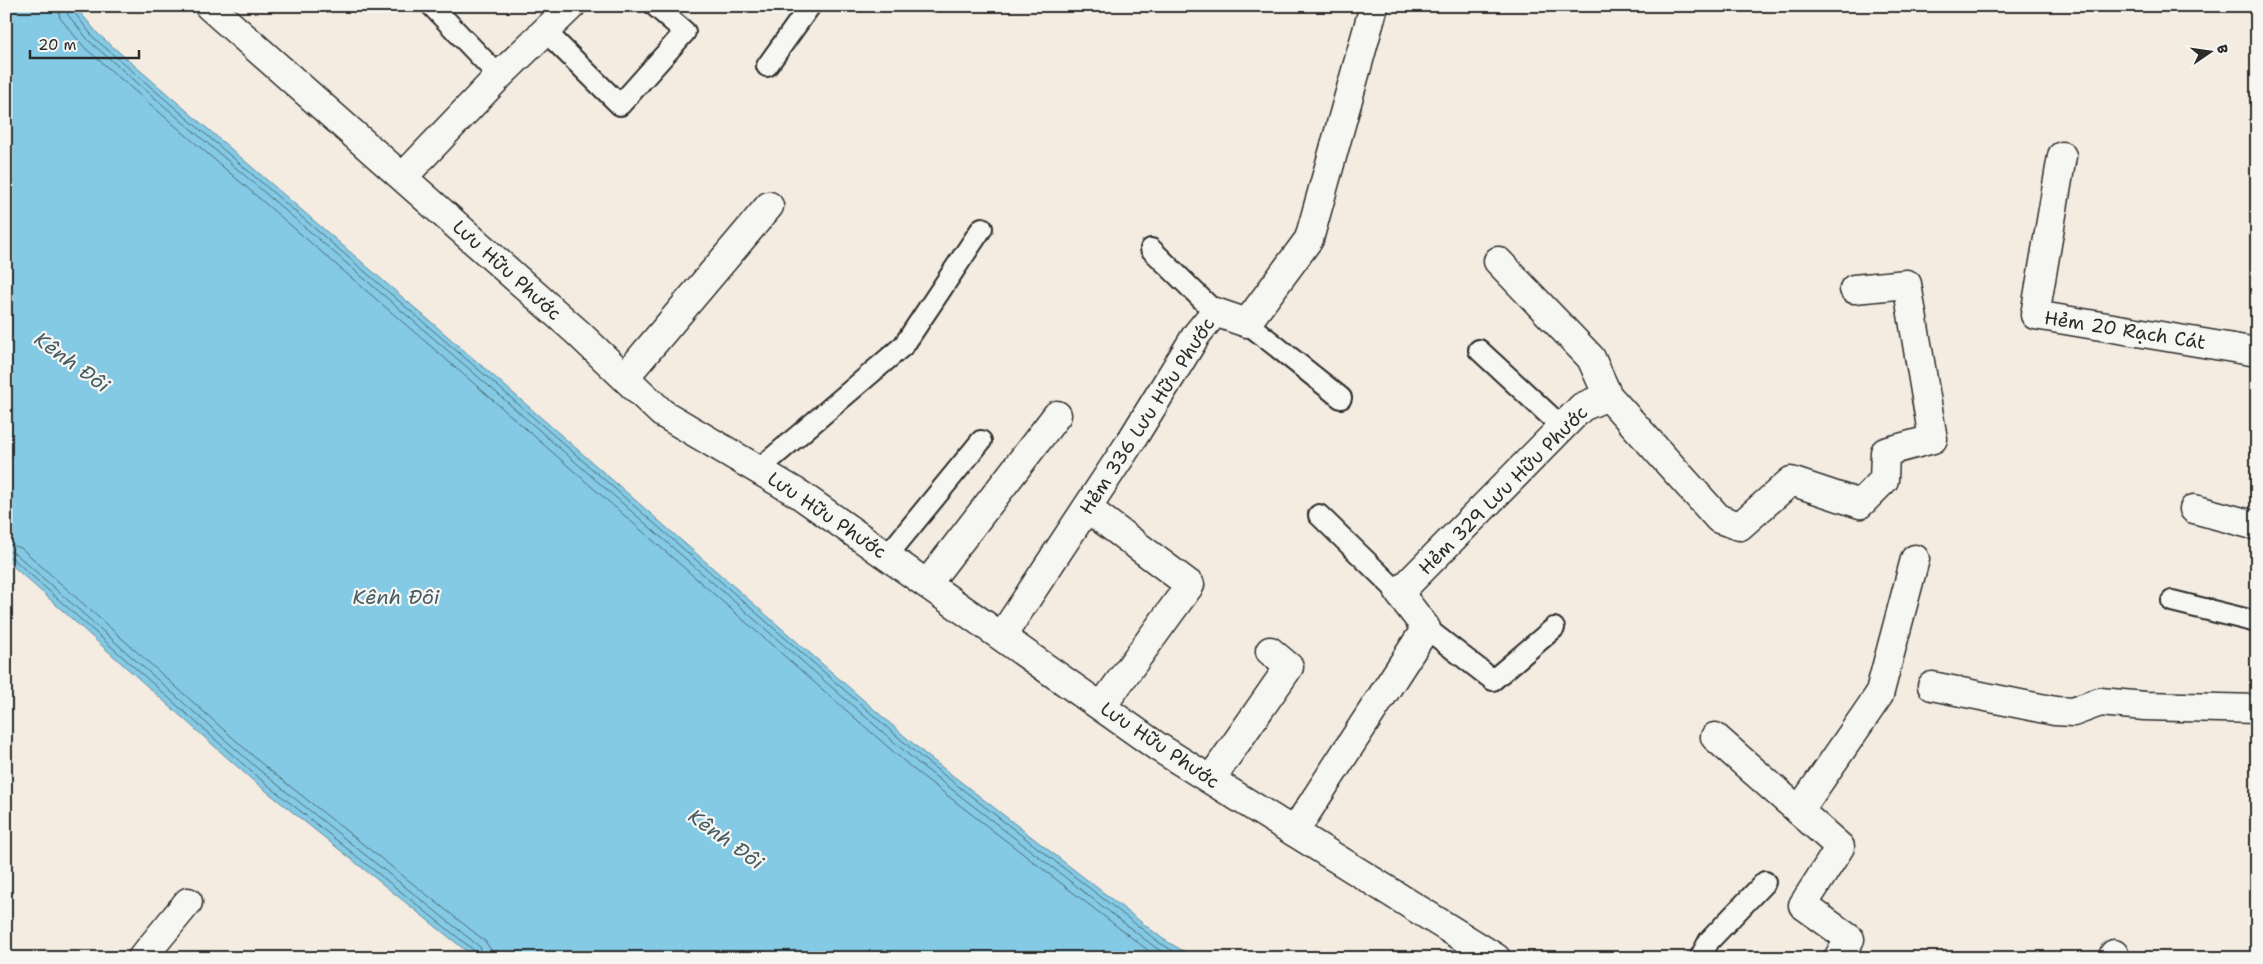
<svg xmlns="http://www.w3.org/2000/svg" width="2263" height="964" viewBox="0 0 2263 964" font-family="'Shantell Sans',sans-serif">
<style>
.water{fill:#84cae5;stroke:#608a9b}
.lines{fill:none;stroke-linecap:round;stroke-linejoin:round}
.shore{stroke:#4f6b75;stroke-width:1}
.service-casing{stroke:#2b2b2b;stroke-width:24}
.minor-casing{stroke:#2b2b2b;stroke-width:31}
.tertiary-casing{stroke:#2b2b2b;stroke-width:31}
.service{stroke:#f6f6f2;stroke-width:20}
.minor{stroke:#f6f6f2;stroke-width:28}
.tertiary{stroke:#f6f6f2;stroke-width:28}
.labels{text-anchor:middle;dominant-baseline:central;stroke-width:4.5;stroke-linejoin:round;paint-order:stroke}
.street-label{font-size:19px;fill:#2b2b2b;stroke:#f6f6f2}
.water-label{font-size:20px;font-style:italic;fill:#465b63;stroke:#f6f6f2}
</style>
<rect width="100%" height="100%" fill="#f4ebe1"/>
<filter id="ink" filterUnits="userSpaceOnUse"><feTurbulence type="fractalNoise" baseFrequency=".02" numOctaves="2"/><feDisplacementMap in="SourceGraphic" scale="10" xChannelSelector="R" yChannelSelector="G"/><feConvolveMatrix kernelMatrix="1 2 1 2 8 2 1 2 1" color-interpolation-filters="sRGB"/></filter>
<g filter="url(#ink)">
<polygon class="water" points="6,6 75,6 98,34 497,379 925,754 1163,939 1195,958 475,958 250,778 6,560"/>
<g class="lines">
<g class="shore">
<polyline points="58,6 60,18 85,48 485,393 913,769 1158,958"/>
<polyline points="65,6 68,15 90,42 490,387 918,763 1156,948 1173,958"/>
<polyline points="71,6 73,11 94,38 494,383 922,758 1160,943 1185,958"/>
<polyline points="6,543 21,548 262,764 485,941 491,950 492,958"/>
<polyline points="6,550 16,554 258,769 480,947 484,958"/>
<polyline points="6,557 12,558 254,774 476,952 478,958"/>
</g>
<g class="service-casing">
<g id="service">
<polyline points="432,6 499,76"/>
<polyline points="545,31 620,105 685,32 655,6"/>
<polyline points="767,66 810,6"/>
<polyline points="1151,249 1215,312"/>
<polyline points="1247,323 1341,398"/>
<polyline points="1479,350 1562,427"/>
<polyline points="758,470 904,345 982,228"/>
<polyline points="1319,515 1399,593"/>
<polyline points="887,556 981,441"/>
<polyline points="2172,601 2257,622"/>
<polyline points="1426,628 1493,680 1554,628"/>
<polyline points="1700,958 1709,941 1765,882"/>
</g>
</g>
<g class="minor-casing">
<g id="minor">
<polyline points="2062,156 2035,315 2257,352"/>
<polyline points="403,177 499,76 571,6"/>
<polyline points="1498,261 1591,358 1608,396"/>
<polyline points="625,377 769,206"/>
<polyline points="1087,508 1190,585 1102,706"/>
<polyline points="2194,509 2257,526"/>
<polyline points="927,584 1057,415"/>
<polyline points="1002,636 1131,441 1197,334 1215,312 1247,323 1309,239 1374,6"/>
<polyline points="1932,686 2055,711 2073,712 2100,702 2145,706 2257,709"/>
<polyline points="1715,737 1840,847 1803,905 1850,939 1838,958"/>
<polyline points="1211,779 1289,667 1270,651"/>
<polyline points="1799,811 1879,695 1915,559"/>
<polyline points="1294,832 1426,628 1399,593 1582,407 1608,396 1719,519 1740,526 1791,481 1860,504 1884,480 1885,452 1933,439 1907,284 1854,289"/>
<polyline points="142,958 188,902"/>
<polyline points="2113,958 2114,954"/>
</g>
</g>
<g class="tertiary-casing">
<polyline id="tertiary" points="209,6 577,332 662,413 799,494 1158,747 1496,958"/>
</g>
<use href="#service" class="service"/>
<use href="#minor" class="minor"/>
<use href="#tertiary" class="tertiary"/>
</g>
</g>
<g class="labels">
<g class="street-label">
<text transform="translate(507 270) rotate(42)">Lưu Hữu Phước</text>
<text transform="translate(2125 330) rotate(9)">Hẻm 20 Rạch Cát</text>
<text transform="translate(1147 416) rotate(-57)">Hẻm 336 Lưu Hữu Phước</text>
<text transform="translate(1503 490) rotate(-45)">Hẻm 329 Lưu Hữu Phước</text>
<text transform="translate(827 515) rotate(34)">Lưu Hữu Phước</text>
<text transform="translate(1160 745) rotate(34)">Lưu Hữu Phước</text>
</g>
<g class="water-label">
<text transform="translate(72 362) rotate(36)">Kênh Đôi</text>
<text x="396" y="597">Kênh Đôi</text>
<text transform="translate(726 839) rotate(36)">Kênh Đôi</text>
</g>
</g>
<rect width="2263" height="964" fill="none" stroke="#f6f6f2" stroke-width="25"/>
<rect x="12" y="12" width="2238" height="939" fill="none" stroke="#2b2b2b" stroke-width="2" filter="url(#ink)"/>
<g transform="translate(2210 52) rotate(77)" stroke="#f6f6f2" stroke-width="4" paint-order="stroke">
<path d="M0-4L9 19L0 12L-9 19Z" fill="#2b2b2b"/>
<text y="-8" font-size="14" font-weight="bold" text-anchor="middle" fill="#2b2b2b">B</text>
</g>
<path d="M30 50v8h109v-8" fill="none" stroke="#2b2b2b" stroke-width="2.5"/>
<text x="38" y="50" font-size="15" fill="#2b2b2b" stroke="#f6f6f2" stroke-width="4" paint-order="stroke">20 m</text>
</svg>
